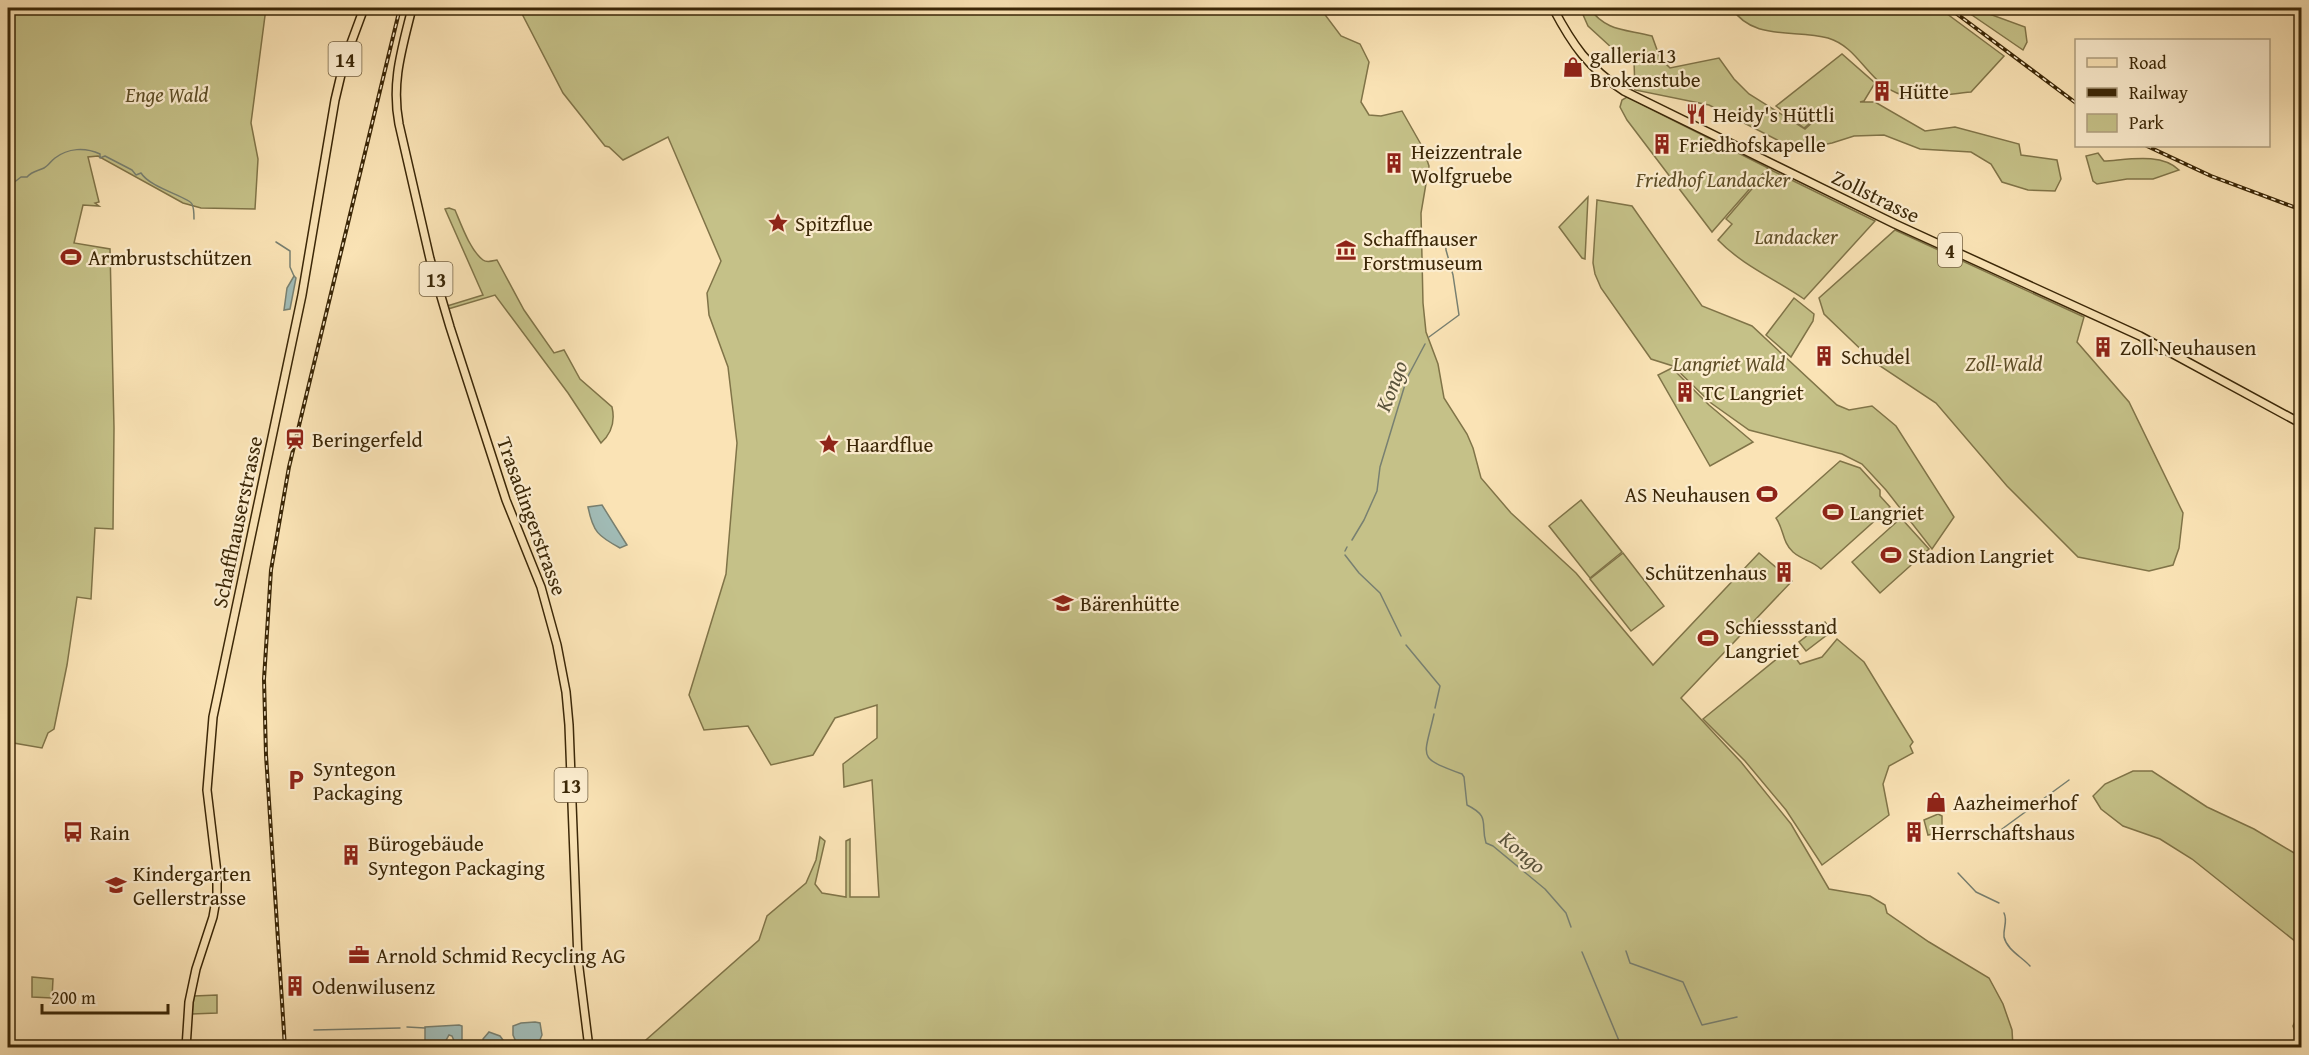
<svg xmlns="http://www.w3.org/2000/svg" width="2309" height="1055" viewBox="0 0 2309 1055" font-family="'Gentium Book Plus',serif">
<style>
.green{fill:#c5c188;stroke:#807448;stroke-width:1.5}
.water{fill:#a1bcb7;stroke:#788071;stroke-width:1.5}
.lines{fill:none;stroke-linecap:round;stroke-linejoin:round}
.stream{stroke:#788071;stroke-width:1.5}
.primary-casing{stroke:#3b2707;stroke-width:10}
.primary{stroke:#fae3b5;stroke-width:7}
.rail-casing{stroke:#3b2707;stroke-width:4}
.rail{stroke:#fcedcf;stroke-width:1.5;stroke-dasharray:4.5;stroke-linecap:butt}
.labels{text-anchor:middle;dominant-baseline:central;stroke-width:4.5;stroke-linejoin:round;paint-order:stroke}
.shield{fill:#fcedcf;stroke:#756243;stroke-width:1.5}
.shield-label{font-size:20px;font-weight:bold;fill:#3b2707}
.poi-label{font-size:21px;fill:#3b2707;stroke:#fcedcf;text-anchor:start}
.park-label{font-size:21px;font-style:italic;fill:#5e4e27;stroke:#fcedcf}
.street-label{font-size:21px;fill:#3b2707;stroke:#fcedcf}
.water-label{font-size:22px;font-style:italic;fill:#5a543c;stroke:#fcedcf}
</style>
<rect width="100%" height="100%" fill="#fae3b5"/>
<filter id="stains"><feTurbulence type="fractalNoise" baseFrequency=".00333" numOctaves="4"/><feColorMatrix values="0 0 0 0 .2 0 0 0 0 .09 0 0 0 0 .02 0 0 0 .5 -.17"/></filter>
<radialGradient id="worn" r=".72"><stop offset=".6" stop-color="#630" stop-opacity="0"/><stop offset="1" stop-color="#630" stop-opacity=".3"/></radialGradient>
<g class="green">
<polygon points="8,8 266,8 251,123 258,159 255,209 201,208 183,203 98,156 88,157 99,202 95,203 99,206 83,205 74,243 110,249 114,428 113,529 95,528 91,599 77,597 67,665 54,729 48,733 42,748 8,742"/>
<polygon points="519,8 1320,8 1341,36 1360,44 1369,62 1361,102 1369,115 1381,116 1402,111 1423,148 1429,166 1421,213 1423,303 1426,332 1438,364 1444,398 1467,434 1473,448 1481,478 1511,513 1576,573 1653,665 1759,553 1792,581 1681,698 1741,762 1791,824 1829,889 1870,896 1885,905 1887,913 1929,942 1989,978 2003,1004 2012,1030 2013,1047 638,1047 759,940 767,916 806,883 816,860 820,837 825,841 815,884 822,893 846,897 846,841 850,839 850,897 879,897 872,780 844,787 843,764 877,738 877,705 835,718 813,755 771,765 748,726 704,730 689,695 726,574 737,443 728,367 709,315 707,293 721,261 668,137 623,160 609,147 605,146 563,93"/>
<path d="M 1580,8 L 1589,8 C 1607,32 1625,29 1652,36 L 1660,58 L 1670,68 L 1719,58 L 1734,79 L 1749,94 L 1805,129 L 1824,112 L 1804,128 L 1776,106 L 1842,54 L 1875,83 L 1864,101 L 1860,102 L 1875,102 L 1925,131 L 1955,127 L 2019,144 L 2021,155 L 2057,160 L 2061,179 L 2055,191 L 2028,190 L 2002,182 L 1991,164 L 1971,152 L 1920,149 L 1884,135 L 1854,136 L 1832,143 L 1797,150 L 1709,105 L 1635,90 L 1634,61 L 1613,49 L 1588,26 Z"/>
<path d="M 1732,8 L 1939,8 L 2004,56 L 1971,92 C 1955,93 1927,99 1912,97 C 1868,91 1864,49 1828,38 C 1795,29 1752,41 1732,8 Z"/>
<polygon points="1965,8 1973,8 2025,27 2027,42 2023,50 1969,13"/>
<polygon points="1627,97 1768,168 1712,232 1627,120 1620,107 1622,100"/>
<path d="M 2098,153 L 2104,161 C 2126,160 2161,152 2179,170 L 2153,179 L 2127,179 L 2097,184 L 2093,181 L 2086,156 Z"/>
<path d="M 1769,169 L 1875,221 L 1804,299 C 1775,279 1742,265 1718,240 L 1732,224 L 1726,219 Z"/>
<polygon points="1588,197 1585,259 1582,258 1559,227"/>
<polygon points="1597,200 1632,206 1702,306 1752,326 1837,405 1849,410 1872,406 1896,426 1954,517 1932,549 1886,490 1862,464 1842,454 1749,430 1711,403 1673,366 1651,359 1601,288 1595,274 1593,263"/>
<path d="M 449,208 L 455,210 C 461,224 470,250 483,260 C 487,263 492,261 497,260 L 524,310 L 554,353 L 564,350 L 580,379 L 612,407 C 615,420 612,433 601,443 L 568,393 L 495,295 L 448,309 L 447,306 L 483,295 L 445,209 Z"/>
<polygon points="1895,230 2084,317 2077,342 2129,402 2183,513 2179,548 2173,565 2149,571 2078,557 2007,486 1936,403 1874,362 1824,314 1819,298"/>
<polygon points="1794,298 1814,314 1813,321 1791,357 1766,335"/>
<polygon points="1672,368 1709,405 1753,442 1710,466 1658,375"/>
<path d="M 1840,461 L 1860,468 L 1880,490 L 1880,496 L 1890,507 L 1821,569 C 1813,561 1802,560 1793,552 C 1782,542 1784,529 1776,518 Z"/>
<polygon points="1581,500 1622,552 1590,578 1549,526"/>
<polygon points="1901,518 1929,549 1880,593 1852,562"/>
<polygon points="1623,553 1664,606 1631,631 1590,579"/>
<polygon points="1825,622 1832,631 1806,651 1799,642"/>
<polygon points="1837,639 1864,662 1913,742 1910,746 1913,753 1889,766 1883,784 1889,815 1822,865 1786,810 1745,761 1703,719 1789,649 1800,664 1822,657"/>
<polygon points="2133,771 2152,771 2207,807 2254,829 2301,857 2301,946 2192,859 2160,839 2123,826 2101,809 2093,796 2105,784"/>
<polygon points="1938,814 1942,816 1942,832 1928,835 1924,820"/>
<polygon points="32,977 53,979 52,998 32,997"/>
<polygon points="217,995 217,1013 192,1014 194,996"/>
<polygon points="2300,1010 2301,1010 2301,1048 2293,1026"/>
</g>
<g class="water">
<polygon points="294,276 296,278 290,309 284,310 287,288"/>
<path d="M 602,505 L 627,545 L 620,548 C 598,536 593,532 588,507 Z"/>
<polygon points="535,1022 540,1023 542,1035 539,1042 534,1044 517,1044 513,1035 513,1026 521,1023"/>
<polygon points="459,1025 462,1026 462,1041 455,1043 452,1036 449,1035 445,1042 425,1043 425,1027"/>
<polygon points="489,1032 500,1036 503,1040 503,1047 484,1047 483,1039"/>
</g>
<g class="lines">
<g class="stream">
<path d="M 8,187 L 21,177 L 27,177 C 32,171 38,171 44,168 C 48,166 51,161 55,158 C 68,148 85,147 100,154 L 100,158 L 105,156 L 132,170 L 136,175 L 141,173 C 150,188 189,197 192,204 C 194,208 194,215 194,219"/>
<polyline points="276,242 290,251 290,267 294,276"/>
<polyline points="1429,337 1459,315 1453,275 1446,250 1445,235"/>
<polyline points="1352,540 1364,520 1377,491 1380,467 1407,378 1425,344"/>
<polyline points="1345,551 1347,547"/>
<polyline points="1345,555 1359,573 1380,593 1401,636"/>
<polyline points="1406,645 1440,686 1435,708"/>
<path d="M 1434,714 C 1424,759 1416,757 1462,774 L 1464,777 L 1467,805 C 1491,817 1480,823 1486,843 L 1493,846 L 1545,889 L 1566,913 L 1571,927"/>
<polyline points="2002,829 2069,780"/>
<polyline points="1958,873 1976,892 1999,903"/>
<path d="M 2004,913 C 2008,921 2003,928 2004,937 C 2007,950 2022,957 2030,966"/>
<polyline points="1626,951 1630,963 1683,982 1702,1025 1737,1017"/>
<polyline points="1582,952 1622,1048"/>
<polyline points="407,1027 425,1028"/>
<polyline points="314,1030 400,1028"/>
</g>
<g class="primary-casing">
<g id="primary">
<path d="M 412,8 C 402,49 391,82 399,124 L 430,259 L 450,327 L 506,500 L 541,587 L 557,645 L 566,692 L 569,725 L 578,960 L 589,1048"/>
<path d="M 1553,8 C 1572,44 1588,68 1624,91 L 1895,224 L 2140,336 L 2302,424"/>
<polyline points="186,1048 189,1002 196,969 213,917 217,894 217,873 207,790 213,717 302,295 335,100 344,62 364,8"/>
</g>
</g>
<use href="#primary" class="primary"/>
<g class="rail-casing">
<g id="rail">
<polyline points="1949,8 2076,103"/>
<polyline points="2147,146 2211,176 2302,210"/>
<polyline points="285,1048 266,755 264,679 271,570 289,467 400,8"/>
</g>
</g>
<use href="#rail" class="rail"/>
</g>
<defs>
<g id="shop-bare" transform="scale(1.62)"><path d="M-5-2.5h2.3a2.7 3.5 0 0 1 5.4 0H5L5.5 6h-11ZM-1.5-2.5h3a1.5 2.3 0 0 0-3 0Z" fill="#8f2418" stroke="#fcedcf" stroke-width="2.5" paint-order="stroke"/></g>
<g id="building-bare" transform="scale(1.62)"><path d="M-4-6H4V6H1V3H-1V6H-4ZM-2.5-4.3h1.7v1.8h-1.7ZM.8-4.3h1.7v1.8H.8ZM-2.5-1h1.7V.8h-1.7ZM.8-1h1.7V.8H.8Z" fill="#8f2418" stroke="#fcedcf" stroke-width="2.5" paint-order="stroke"/></g>
<g id="restaurant-bare" transform="scale(1.62)"><path d="M-5-6h1v4h1v-4h1v4h1v-4h1v5L-1.5 .5V6h-2V.5L-5-1ZM5-6V6H3V1.5H1.5Q1.5-4 5-6Z" fill="#8f2418" stroke="#fcedcf" stroke-width="2.5" paint-order="stroke"/></g>
<g id="sight-bare" transform="scale(1.62)"><path d="M0-6L1.8-2.2L6-1.7L2.9 1.2L3.7 5.4L0 3.3L-3.7 5.4L-2.9 1.2L-6-1.7L-1.8-2.2Z" fill="#8f2418" stroke="#fcedcf" stroke-width="2.5" paint-order="stroke"/></g>
<g id="museum-bare" transform="scale(1.62)"><path d="M0-6L6-3V-2H-6V-3ZM-5-1h2V3h-2ZM-1-1h2V3h-2ZM3-1h2V3H3ZM-6 4H6V6H-6Z" fill="#8f2418" stroke="#fcedcf" stroke-width="2.5" paint-order="stroke"/></g>
<g id="stadium-bare" transform="scale(1.62)"><path d="M0-5a6.5 5 0 1 0 0 10a6.5 5 0 1 0 0-10ZM-3.5-1.8h7v3.6h-7Z" fill="#8f2418" stroke="#fcedcf" stroke-width="2.5" paint-order="stroke"/></g>
<g id="station-bare" transform="scale(1.62)"><path d="M-3-6H3Q5-6 5-4V2Q5 4 3 4L4.5 6H3L1.5 4h-3L-3 6H-4.5L-3 4Q-5 4-5 2V-4Q-5-6-3-6ZM-3.5-4v3h7v-3ZM-3.5 1v1.5H-2V1ZM2 1v1.5H3.5V1Z" fill="#8f2418" stroke="#fcedcf" stroke-width="2.5" paint-order="stroke"/></g>
<g id="school-bare" transform="scale(1.62)"><path d="M0-5L7-2L0 1L-7-2ZM-4 1L0 2.5L4 1V4Q0 6-4 4Z" fill="#8f2418" stroke="#fcedcf" stroke-width="2.5" paint-order="stroke"/></g>
<g id="parking-bare" transform="scale(1.62)"><path d="M-3.5-5.5H1a3.5 3.5 0 0 1 0 7H-1V5.5H-3.5ZM-1-3.4V-.6H.8a1.4 1.4 0 0 0 0-2.8Z" fill="#8f2418" stroke="#fcedcf" stroke-width="2.5" paint-order="stroke"/></g>
<g id="bus-bare" transform="scale(1.62)"><path d="M-5-6H5V4H4V6H2V4H-2V6H-4V4H-5ZM-3.5-4V0h7V-4ZM-3.5 1.2v1.5H-2V1.2ZM2 1.2v1.5H3.5V1.2Z" fill="#8f2418" stroke="#fcedcf" stroke-width="2.5" paint-order="stroke"/></g>
<g id="office-bare" transform="scale(1.62)"><path d="M-6-3h4V-5.5h4V-3h4V5H-6ZM-1-4.5V-3h2v-1.5ZM-6 0V1H6V0Z" fill="#8f2418" stroke="#fcedcf" stroke-width="2.5" paint-order="stroke"/></g>
</defs>
<g fill-rule="evenodd">
<use href="#shop-bare" x="1573" y="67"/>
<use href="#building-bare" x="1882" y="91"/>
<use href="#restaurant-bare" x="1696" y="114"/>
<use href="#building-bare" x="1662" y="144"/>
<use href="#building-bare" x="1394" y="163"/>
<use href="#sight-bare" x="778" y="223"/>
<use href="#museum-bare" x="1346" y="250"/>
<use href="#stadium-bare" x="71" y="257"/>
<use href="#building-bare" x="2103" y="347"/>
<use href="#building-bare" x="1824" y="356"/>
<use href="#building-bare" x="1685" y="392"/>
<use href="#station-bare" x="295" y="439"/>
<use href="#sight-bare" x="829" y="444"/>
<use href="#stadium-bare" x="1767" y="494"/>
<use href="#stadium-bare" x="1833" y="512"/>
<use href="#stadium-bare" x="1891" y="555"/>
<use href="#building-bare" x="1784" y="572"/>
<use href="#school-bare" x="1063" y="603"/>
<use href="#stadium-bare" x="1708" y="638"/>
<use href="#parking-bare" x="296" y="780"/>
<use href="#shop-bare" x="1936" y="802"/>
<use href="#bus-bare" x="73" y="832"/>
<use href="#building-bare" x="1914" y="832"/>
<use href="#building-bare" x="351" y="855"/>
<use href="#school-bare" x="116" y="885"/>
<use href="#office-bare" x="359" y="955"/>
<use href="#building-bare" x="295" y="986"/>
</g>
<g class="labels">
<g class="shield">
<rect x="328.5" y="42" width="33" height="34" rx="4.5"/>
<rect x="1938" y="233" width="24" height="34" rx="4.5"/>
<rect x="419.5" y="262" width="33" height="34" rx="4.5"/>
<rect x="554.5" y="768" width="33" height="34" rx="4.5"/>
</g>
<g class="shield-label">
<text x="345" y="59">14</text>
<text x="1950" y="250">4</text>
<text x="436" y="279">13</text>
<text x="571" y="785">13</text>
</g>
<g class="poi-label">
<text x="1590" y="55">galleria13<tspan x="1590" dy="24">Brokenstube</tspan></text>
<text x="1899" y="91">Hütte</text>
<text x="1713" y="114">Heidy's Hüttli</text>
<text x="1679" y="144">Friedhofskapelle</text>
<text x="1411" y="151">Heizzentrale<tspan x="1411" dy="24">Wolfgruebe</tspan></text>
<text x="795" y="223">Spitzflue</text>
<text x="1363" y="238">Schaffhauser<tspan x="1363" dy="24">Forstmuseum</tspan></text>
<text x="88" y="257">Armbrustschützen</text>
<text x="2120" y="347">Zoll Neuhausen</text>
<text x="1841" y="356">Schudel</text>
<text x="1702" y="392">TC Langriet</text>
<text x="312" y="439">Beringerfeld</text>
<text x="846" y="444">Haardflue</text>
<text x="1750" y="494" text-anchor="end">AS Neuhausen</text>
<text x="1850" y="512">Langriet</text>
<text x="1908" y="555">Stadion Langriet</text>
<text x="1767" y="572" text-anchor="end">Schützenhaus</text>
<text x="1080" y="603">Bärenhütte</text>
<text x="1725" y="626">Schiessstand<tspan x="1725" dy="24">Langriet</tspan></text>
<text x="313" y="768">Syntegon<tspan x="313" dy="24">Packaging</tspan></text>
<text x="1953" y="802">Aazheimerhof</text>
<text x="90" y="832">Rain</text>
<text x="1931" y="832">Herrschaftshaus</text>
<text x="368" y="843">Bürogebäude<tspan x="368" dy="24">Syntegon Packaging</tspan></text>
<text x="133" y="873">Kindergarten<tspan x="133" dy="24">Gellerstrasse</tspan></text>
<text x="376" y="955">Arnold Schmid Recycling AG</text>
<text x="312" y="986">Odenwilusenz</text>
</g>
<g class="park-label">
<text x="167" y="94">Enge Wald</text>
<text x="1713" y="179">Friedhof Landacker</text>
<text x="1796" y="236">Landacker</text>
<text x="1729" y="363">Langriet Wald</text>
<text x="2004" y="363">Zoll-Wald</text>
</g>
<g class="street-label">
<text transform="translate(1876 196) rotate(26)">Zollstrasse</text>
<text transform="translate(532 516) rotate(70)">Trasadingerstrasse</text>
<text transform="translate(237 522) rotate(-78)">Schaffhauserstrasse</text>
</g>
<g class="water-label">
<text transform="translate(1391 386) rotate(-69)">Kongo</text>
<text transform="translate(1523 852) rotate(40)">Kongo</text>
</g>
</g>
<rect width="2309" height="1055" fill="none" stroke="#fae3b5" stroke-width="30"/>
<rect x="9" y="9" width="2291" height="1037" fill="none" stroke="#3b2707" stroke-width="3"/>
<rect x="15" y="15" width="2279" height="1025" fill="none" stroke="#3b2707" stroke-width="1.5"/>
<rect x="2075" y="39" width="195" height="108" fill="#fcedcf" stroke="#af9e7f" stroke-width="1.5"/>
<rect x="2087" y="58" width="30" height="9" fill="#fae3b5" stroke="#af9e7f" stroke-width="1.5"/>
<text x="2129" y="69" font-size="18" fill="#3b2707">Road</text>
<rect x="2087" y="88" width="30" height="9" fill="#3b2707" stroke="#af9e7f" stroke-width="1.5"/>
<text x="2129" y="99" font-size="18" fill="#3b2707">Railway</text>
<rect x="2087" y="114" width="30" height="18" fill="#c5c188" stroke="#af9e7f" stroke-width="1.5"/>
<text x="2129" y="129" font-size="18" fill="#3b2707">Park</text>
<path d="M42 1004v9h126v-9" fill="none" stroke="#3b2707" stroke-width="3"/>
<text x="51" y="1004" font-size="18" fill="#3b2707" stroke="#fcedcf" stroke-width="4.5" paint-order="stroke">200 m</text>
<rect width="100%" height="100%" filter="url(#stains)"/>
<rect width="100%" height="100%" fill="url(#worn)"/>
</svg>
